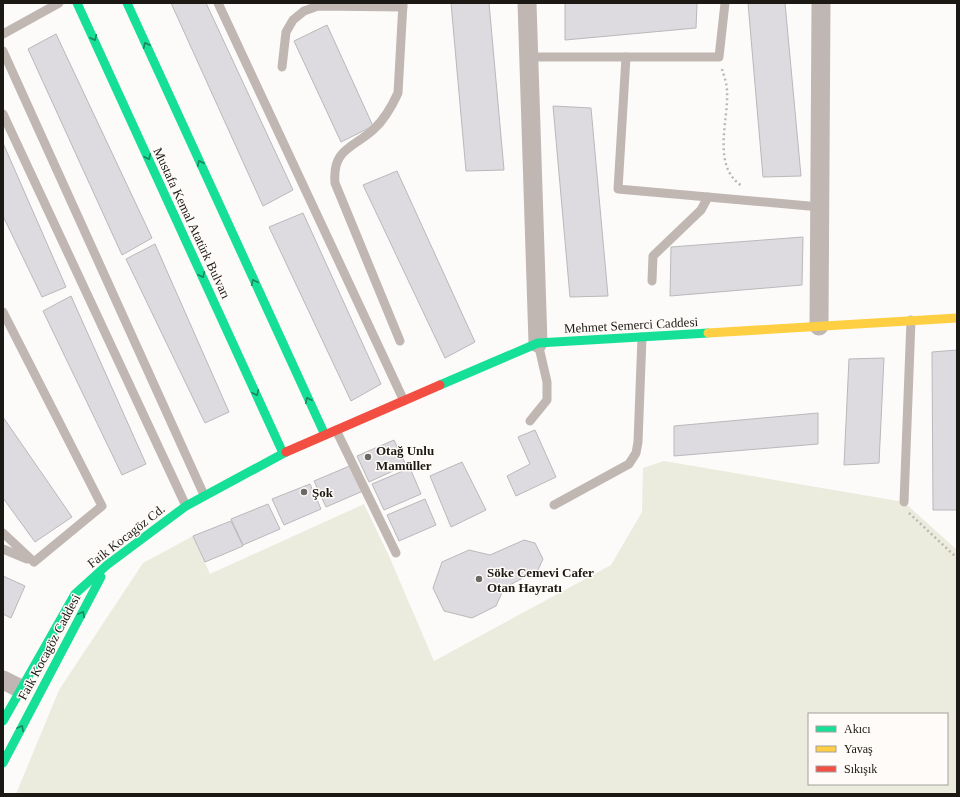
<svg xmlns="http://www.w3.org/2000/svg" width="960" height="797" viewBox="0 0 960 797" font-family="Georgia,serif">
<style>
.green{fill:#ebecde;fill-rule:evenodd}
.building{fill:#dddbe0;stroke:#b9b8ba}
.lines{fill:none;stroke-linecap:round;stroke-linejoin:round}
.path{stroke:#bdb7b3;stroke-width:2.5;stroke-dasharray:2 3;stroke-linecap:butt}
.lane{stroke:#c1b7b2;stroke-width:9}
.street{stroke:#c1b7b2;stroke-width:19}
.fast{stroke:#16e098;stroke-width:9}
.slow{stroke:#ffcf43;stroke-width:9}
.jam{stroke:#f24e42;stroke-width:9}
.oneway{stroke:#19865c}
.poi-dot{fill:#6b6764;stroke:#fefbf8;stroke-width:1.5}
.labels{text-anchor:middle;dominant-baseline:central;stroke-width:3;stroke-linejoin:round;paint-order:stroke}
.street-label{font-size:13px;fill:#1c1813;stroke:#fefbf8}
.poi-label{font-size:13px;font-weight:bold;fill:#1c1813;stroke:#fefbf8;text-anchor:start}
</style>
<rect width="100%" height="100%" fill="#fdfbf9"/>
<path class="green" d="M 664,461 L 904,502 L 957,550 L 957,794 L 16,794 L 59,690 L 143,563 L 193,536 L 210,574 L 364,504 L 389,556 L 434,661 L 611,565 L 642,512 L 643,468 ZM 809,714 L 947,714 L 947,784 L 809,784 Z"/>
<g class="building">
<polygon points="171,3 206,3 293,190 263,206"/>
<polygon points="451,3 489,3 504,170 466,171"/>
<polygon points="565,3 697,3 696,28 565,40"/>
<polygon points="748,3 785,3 801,176 763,177"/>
<polygon points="327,25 373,126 341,142 294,41"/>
<polygon points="56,34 152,238 122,255 28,49"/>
<polygon points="553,106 591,108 608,296 570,297"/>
<polygon points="3,143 66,287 42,297 3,216"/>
<polygon points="397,171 475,342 445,358 363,185"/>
<polygon points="303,213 381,384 351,401 269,227"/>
<polygon points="803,237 802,285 670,296 671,247"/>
<polygon points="155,244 229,412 205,423 126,259"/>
<polygon points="71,296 146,464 122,475 43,311"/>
<polygon points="957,350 957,510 933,510 932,352"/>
<polygon points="884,358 879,463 844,465 849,359"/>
<polygon points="818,413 818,444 674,456 674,426"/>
<polygon points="3,417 72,517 35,542 3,498"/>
<polygon points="535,430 556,477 516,496 507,476 530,464 518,437"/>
<polygon points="394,440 406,465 369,482 357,456"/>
<polygon points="462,462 486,510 451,527 430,476"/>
<polygon points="352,465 363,491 326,507 314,481"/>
<polygon points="410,468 421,494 384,510 372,484"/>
<polygon points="310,484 321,509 284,525 272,499"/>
<polygon points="425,499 436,525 399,541 387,515"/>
<polygon points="268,504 280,529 243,545 231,519"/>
<polygon points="231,521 243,546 205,562 193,536"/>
<polygon points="524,540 535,543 543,559 538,570 504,588 496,606 472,618 444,611 433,588 442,562 469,550 490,555"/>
<polygon points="3,576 25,586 11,618 3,614"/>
</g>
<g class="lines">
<g class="path">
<path d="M 722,69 C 724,76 727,84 727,91 C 729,120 711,166 742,186"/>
<polyline points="909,513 957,558"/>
</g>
<g class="lane">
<polyline points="218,3 404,401"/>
<polyline points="3,34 59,3"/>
<polyline points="3,51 204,495"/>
<polyline points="528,57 719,57 725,3"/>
<polyline points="626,57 618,189 820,207"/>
<polyline points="282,67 286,32 293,20 304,11 318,6 403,7"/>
<polyline points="3,114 186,506"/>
<polyline points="652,281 653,256 701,210 708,197"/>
<polyline points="3,312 102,506 34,562"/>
<path d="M 400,341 L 335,183 C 332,148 354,148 374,129 C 385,119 392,106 398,93 L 403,3"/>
<polyline points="530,421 547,400 547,382 538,343"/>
<polyline points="336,430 396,553"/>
<polyline points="904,502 911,320"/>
<polyline points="554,505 629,464 636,453 638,442 642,337"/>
<polyline points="3,533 34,562"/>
<polyline points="3,549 27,559"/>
</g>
<g class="street">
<polyline points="527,3 538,343"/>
<polyline points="819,326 821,3"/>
<polyline points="3,680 21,689"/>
</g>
<g class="fast">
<polyline points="77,3 283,453"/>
<polyline points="127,3 325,435"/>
<polyline points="440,385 538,343 708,333"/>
<polyline points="3,721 75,594 107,565 186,506 286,452"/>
<polyline points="3,763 101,577"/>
</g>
<polyline class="slow" points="708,333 957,318"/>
<polyline class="jam" points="286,452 440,385"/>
</g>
<defs><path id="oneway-chevron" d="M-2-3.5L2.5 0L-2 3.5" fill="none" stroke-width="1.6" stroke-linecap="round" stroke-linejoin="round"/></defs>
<g class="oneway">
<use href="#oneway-chevron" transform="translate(94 38) rotate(65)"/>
<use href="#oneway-chevron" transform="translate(146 45) rotate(-115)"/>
<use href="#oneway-chevron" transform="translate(148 157) rotate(65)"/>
<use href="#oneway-chevron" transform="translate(200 163) rotate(-115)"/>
<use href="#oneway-chevron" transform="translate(202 275) rotate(65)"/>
<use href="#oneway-chevron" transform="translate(254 282) rotate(-115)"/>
<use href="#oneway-chevron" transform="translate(256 393) rotate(65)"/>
<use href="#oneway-chevron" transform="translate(308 400) rotate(-115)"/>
<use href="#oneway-chevron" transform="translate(82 614) rotate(-62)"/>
<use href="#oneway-chevron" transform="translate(21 728) rotate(-62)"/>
</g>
<g class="poi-dot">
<circle cx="368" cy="457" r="4"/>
<circle cx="304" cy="492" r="4"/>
<circle cx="479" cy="579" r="4"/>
</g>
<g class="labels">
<g class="street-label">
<text transform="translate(192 223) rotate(65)">Mustafa Kemal Atatürk Bulvarı</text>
<text transform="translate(631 325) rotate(-3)">Mehmet Semerci Caddesi</text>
<text transform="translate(126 536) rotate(-38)">Faik Kocagöz Cd.</text>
<text transform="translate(49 647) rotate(-62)">Faik Kocagöz Caddesi</text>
</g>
<g class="poi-label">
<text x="376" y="450">Otağ Unlu<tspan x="376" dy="15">Mamüller</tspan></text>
<text x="312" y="492">Şok</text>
<text x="487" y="572">Söke Cemevi Cafer<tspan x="487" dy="15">Otan Hayratı</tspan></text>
</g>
</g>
<rect width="960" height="797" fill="none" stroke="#1c1813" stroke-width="8"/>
<rect x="808" y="713" width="140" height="72" fill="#fefbf8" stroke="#a4a09c"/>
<rect x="816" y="726" width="20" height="6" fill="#16e098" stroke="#a4a09c"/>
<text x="844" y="733" font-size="12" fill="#1c1813">Akıcı</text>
<rect x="816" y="746" width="20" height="6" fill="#ffcf43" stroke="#a4a09c"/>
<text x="844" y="753" font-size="12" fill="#1c1813">Yavaş</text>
<rect x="816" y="766" width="20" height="6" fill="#f24e42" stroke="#a4a09c"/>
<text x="844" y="773" font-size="12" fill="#1c1813">Sıkışık</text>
</svg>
